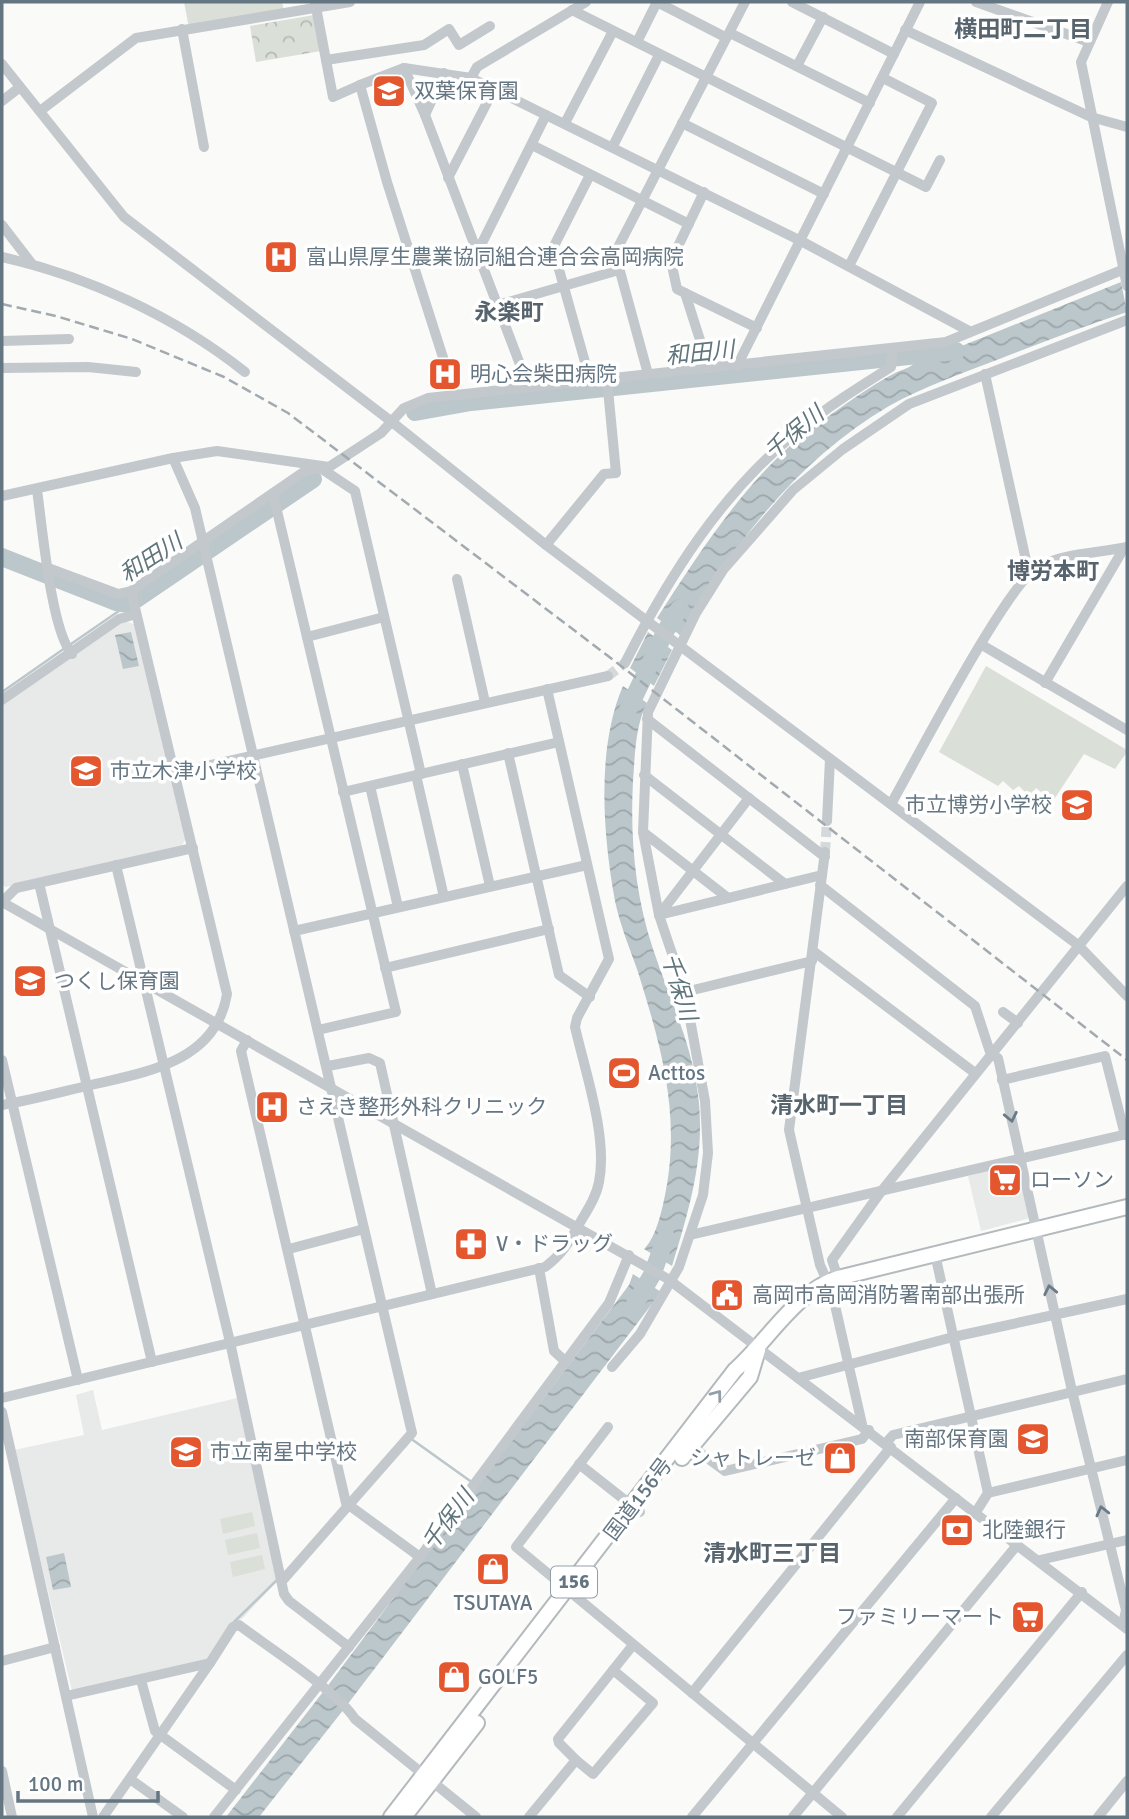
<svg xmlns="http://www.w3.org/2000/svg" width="1129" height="1819" viewBox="0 0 1129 1819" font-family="Signika,'Noto Sans JP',sans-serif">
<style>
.built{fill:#e8e9e9}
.green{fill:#dadfd7}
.forest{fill:url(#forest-crowns)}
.water{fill:url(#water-waves)}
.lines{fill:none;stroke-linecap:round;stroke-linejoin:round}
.stream{stroke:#bbc7cb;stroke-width:2.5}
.river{stroke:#bbc7cb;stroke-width:18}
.minor-tunnel{stroke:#d5d9db;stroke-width:10;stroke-dasharray:10 5;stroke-linecap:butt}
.highway-casing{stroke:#b4b9bd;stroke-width:18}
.minor{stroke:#c3c8cc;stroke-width:10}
.highway{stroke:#fff;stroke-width:14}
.rail{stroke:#a2aab0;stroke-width:2.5;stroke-dasharray:10 5;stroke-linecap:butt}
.oneway{stroke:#6a7a87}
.oneway2{stroke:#939fa8}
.labels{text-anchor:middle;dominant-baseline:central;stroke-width:7;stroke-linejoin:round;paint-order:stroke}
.shield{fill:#fff;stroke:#939fa8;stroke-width:2}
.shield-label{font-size:19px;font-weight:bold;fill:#657683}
.poi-label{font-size:21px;fill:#657683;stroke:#fff;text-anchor:start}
.street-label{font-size:21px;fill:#657683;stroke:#fff}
.neighbourhood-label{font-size:23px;font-weight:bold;fill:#57646e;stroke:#fff}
.water-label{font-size:23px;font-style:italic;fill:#60757c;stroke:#fff}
</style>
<defs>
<pattern id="forest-crowns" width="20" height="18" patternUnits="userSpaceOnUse" patternTransform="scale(1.75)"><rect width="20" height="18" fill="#dadfd7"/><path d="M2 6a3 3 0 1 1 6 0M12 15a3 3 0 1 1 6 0" fill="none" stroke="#b4b9b4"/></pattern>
<pattern id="water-waves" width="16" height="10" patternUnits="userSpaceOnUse" patternTransform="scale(1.75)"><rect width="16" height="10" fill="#bbc7cb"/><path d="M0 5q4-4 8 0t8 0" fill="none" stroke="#9ca6aa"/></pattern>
</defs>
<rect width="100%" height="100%" fill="#fafaf8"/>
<g class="built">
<polygon points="125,621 134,624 186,838 181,847 6,887 2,885 2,705"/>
<polygon points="1014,1164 1030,1214 1027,1219 981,1231 968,1176"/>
<polygon points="93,1390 102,1430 237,1398 277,1581 243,1618 231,1624 206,1663 73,1695 14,1450 84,1435 76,1395"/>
</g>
<g class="green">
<polygon points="184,2 282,2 284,11 189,28"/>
<polygon points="986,666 1127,750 1127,752 1115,769 1084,754 1053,801 1036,788 1029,796 1019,786 1013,790 1003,781 998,786 939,752"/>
<polygon points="252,1512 255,1526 223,1534 220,1519"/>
<polygon points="257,1533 260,1548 228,1555 225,1540"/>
<polygon points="262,1555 265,1569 233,1577 230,1562"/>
</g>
<polygon class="forest" points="314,15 321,51 256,62 250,26"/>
<g class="water">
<path d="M 1121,282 L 1127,312 C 1085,326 1043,342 1002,358 C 963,373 925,386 889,406 C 797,460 733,545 680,635 L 657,618 C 701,550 750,473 816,425 C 842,407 869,386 897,372 C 905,369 915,366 917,358 L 956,345 L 959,347 Z"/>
<polygon points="131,632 139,666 123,669 115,635"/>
<polygon points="648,632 672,650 654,686 630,668"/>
<path d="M 623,686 L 647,703 C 635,726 635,756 633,781 C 630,838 635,895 653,949 C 669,997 692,1044 698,1095 C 706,1155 689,1210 672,1266 L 644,1249 C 655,1239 661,1214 664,1200 C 682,1119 662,1049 638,972 C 630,949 620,925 615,901 C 603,836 596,748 623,686 Z"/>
<polygon points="633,1274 661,1292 347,1705 326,1688 629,1285"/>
<polygon points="64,1553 71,1587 53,1590 46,1557"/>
<polygon points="323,1692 344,1709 259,1817 226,1817"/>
</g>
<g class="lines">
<g class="stream">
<polyline points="71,644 129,604"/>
<polyline points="2,692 65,648"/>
<polyline points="410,1438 473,1483"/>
<polyline points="234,1622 279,1578"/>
</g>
<g class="river">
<polyline points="415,412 471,402 956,351"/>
<polyline points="2,557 116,602 129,604 313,479"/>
<polyline points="626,714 666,630 680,608"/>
<polyline points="635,1304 652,1275 666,1237"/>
</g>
<g class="minor-tunnel">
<polyline points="608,676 625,663"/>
<polyline points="825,852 827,821"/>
</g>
<g class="highway-casing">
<g id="highway">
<polyline points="682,1458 750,1377 758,1350"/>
<path d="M 391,1817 L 735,1370 C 767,1342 796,1291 838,1278 L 1127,1207"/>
<polyline points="404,1817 477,1723"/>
</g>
</g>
<g class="minor">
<polyline points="315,2 333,97 360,85 387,182 455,395"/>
<polyline points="792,2 894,54"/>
<polyline points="976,2 1089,42"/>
<polyline points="1108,2 1081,62 1127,286"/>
<polyline points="572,10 926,187 940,160"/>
<polyline points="182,29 204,147"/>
<polyline points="905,30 1091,117 1127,127"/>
<polyline points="730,33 870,103"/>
<polyline points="637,42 657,2 725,37"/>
<polyline points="326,60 424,45 449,29 459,45 490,26"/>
<polyline points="2,64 124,217 392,422 546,545 1078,945 1127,996"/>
<polyline points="797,66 823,17"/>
<polyline points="404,68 425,115 529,388"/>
<polyline points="471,78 477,67 586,2"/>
<polyline points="360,85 404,68 471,78 801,241 969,331"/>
<polyline points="2,101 20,87"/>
<polyline points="40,111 136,38 350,2"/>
<polyline points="425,115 444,73"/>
<polyline points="565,123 613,31"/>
<polyline points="682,123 824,194"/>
<polyline points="532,145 689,224"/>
<polyline points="613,146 659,55"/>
<polyline points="590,175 553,248 590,380"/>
<polyline points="448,178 494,89"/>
<polyline points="704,192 671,261 677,289 685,293 709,368"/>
<polyline points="2,225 32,264"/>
<polyline points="477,253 546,115"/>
<path d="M 2,257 C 87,276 176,317 245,372"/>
<polyline points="849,266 932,103 883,78"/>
<polyline points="685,293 757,328"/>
<polyline points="498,305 619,270"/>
<polyline points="2,341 69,339"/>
<polyline points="737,366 920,2"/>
<polyline points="2,368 88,367 136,372"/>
<polyline points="648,374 615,253 745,2"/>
<polyline points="985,374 1029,574"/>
<polyline points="173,458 195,508 412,1433 283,1580"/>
<path d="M 37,490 C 42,524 51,631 72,654"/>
<polyline points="273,494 396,1012 318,1030"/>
<polyline points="2,496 173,458 217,451 329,467 381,433 404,408 428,398 946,342 1127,268"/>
<polyline points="546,545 604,474 616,473 607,379"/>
<polyline points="48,568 118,594 131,591 302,473 319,467 355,491 421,774"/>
<polyline points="457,579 485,702"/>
<polyline points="307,637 384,617"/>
<polyline points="982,645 1127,730"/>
<path d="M 625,663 C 669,576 722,492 798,431 C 827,407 859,387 891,367 L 893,349"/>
<polyline points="1045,683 1124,548"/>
<polyline points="2,700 119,619 136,614"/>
<polyline points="647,719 825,857"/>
<polyline points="508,753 559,975 590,997"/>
<polyline points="462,764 490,886"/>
<polyline points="175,773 608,676"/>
<polyline points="416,775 444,897"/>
<polyline points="644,775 785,884"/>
<polyline points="370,786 398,907"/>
<polyline points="343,792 559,742"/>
<path d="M 891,804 C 915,762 1006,585 1038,567 C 1064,553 1099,553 1127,547"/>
<polyline points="827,821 830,759"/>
<polyline points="643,832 728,898"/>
<polyline points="825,852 789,1130 820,1265 832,1292 862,1424"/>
<polyline points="116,865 230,1342 284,1594 289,1601 349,1647"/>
<polyline points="39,883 152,1362"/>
<polyline points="820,885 975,1006 991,1055 998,1058 1072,1391 1126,1610 1123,1625"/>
<polyline points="2,902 668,1279 1127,1629"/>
<polyline points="2,902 16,888 193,848"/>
<polyline points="659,915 822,875"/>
<polyline points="659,915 749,798"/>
<polyline points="294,931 587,865"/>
<polyline points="813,951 975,1073"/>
<polyline points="385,968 549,929"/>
<polyline points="685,992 812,961"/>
<polyline points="1003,1012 1018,1023"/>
<polyline points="247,1040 241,1051 346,1503 420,1557"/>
<polyline points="2,1060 78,1380"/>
<polyline points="328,1066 369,1058 380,1063 432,1294"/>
<polyline points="1002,1080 1105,1056 1125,1135"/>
<path d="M 2,1105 C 32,1100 61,1092 91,1085 C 146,1072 216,1062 227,994 L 131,591"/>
<polyline points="690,1235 1127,1134"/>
<polyline points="289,1249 364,1229"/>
<polyline points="935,1254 988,1493"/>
<polyline points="539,1268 554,1351 565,1361"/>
<polyline points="838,1278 832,1260 880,1193 1127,886"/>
<polyline points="612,1367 640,1334 679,1267 703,1195 708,1153 705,1101 685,992 659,915 643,832 648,712 696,613 723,570 793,490 843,449 909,404 1127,320"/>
<polyline points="798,1378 953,1337 1127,1299"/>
<path d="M 2,1398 L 545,1267 C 561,1255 569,1243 578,1226 C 586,1212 596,1198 599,1182 C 608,1137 585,1071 575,1027 L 577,1018 L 609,959 L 547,689"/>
<polyline points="2,1412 93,1817"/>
<polyline points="608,1427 516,1547 842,1817"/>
<polyline points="886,1443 893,1435 1127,1379"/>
<polyline points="691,1446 725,1471 862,1439 869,1430"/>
<polyline points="579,1464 640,1512"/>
<polyline points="976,1512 988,1493 1127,1460"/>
<polyline points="1040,1560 1127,1540"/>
<polyline points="2,1661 55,1647"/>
<polyline points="141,1680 155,1731 236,1790"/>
<polyline points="692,1693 891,1447"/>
<path d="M 66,1696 L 210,1663 L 233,1627 L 239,1625 C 268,1647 337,1691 355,1719 L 476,1817"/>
<polyline points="576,1760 593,1774 653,1703 613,1670"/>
<polyline points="2,1771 12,1817"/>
<polyline points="130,1779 183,1817"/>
<polyline points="103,1817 210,1663"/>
<polyline points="214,1817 420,1557 609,1303 629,1255"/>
<polyline points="529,1817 576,1760 559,1743 558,1739 633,1645"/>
<polyline points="692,1817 956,1498"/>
<polyline points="793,1817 1018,1544"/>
<polyline points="897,1817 1082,1592"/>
<polyline points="991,1817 1127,1655"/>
<polyline points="1098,1817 1127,1781"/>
</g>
<use href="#highway" class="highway"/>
<polyline class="rail" points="2,304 56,316 132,339 224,377 288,413 612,659 1127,1060"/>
</g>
<defs><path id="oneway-chevron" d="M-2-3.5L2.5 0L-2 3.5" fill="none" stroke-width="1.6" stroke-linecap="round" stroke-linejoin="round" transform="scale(1.75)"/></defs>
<g class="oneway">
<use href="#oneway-chevron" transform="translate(1011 1117) rotate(78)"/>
<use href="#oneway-chevron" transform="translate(1050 1290) rotate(-102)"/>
<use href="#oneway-chevron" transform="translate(1102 1511) rotate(-104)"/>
</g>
<use class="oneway2" href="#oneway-chevron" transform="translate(717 1395) rotate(-53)"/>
<defs>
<g id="school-square" transform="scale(1.75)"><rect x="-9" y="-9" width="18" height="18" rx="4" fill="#e4572e" stroke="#fff"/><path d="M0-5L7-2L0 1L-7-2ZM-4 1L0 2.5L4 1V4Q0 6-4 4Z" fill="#fff"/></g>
<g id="hospital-square" transform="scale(1.75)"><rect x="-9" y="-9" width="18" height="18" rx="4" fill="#e4572e" stroke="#fff"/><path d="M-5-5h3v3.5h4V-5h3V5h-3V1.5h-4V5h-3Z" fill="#fff"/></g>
<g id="stadium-square" transform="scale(1.75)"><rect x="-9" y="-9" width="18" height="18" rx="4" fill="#e4572e" stroke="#fff"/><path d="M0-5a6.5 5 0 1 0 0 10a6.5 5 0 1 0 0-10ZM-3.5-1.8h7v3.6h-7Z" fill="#fff"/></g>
<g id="supermarket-square" transform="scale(1.75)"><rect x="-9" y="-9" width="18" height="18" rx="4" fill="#e4572e" stroke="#fff"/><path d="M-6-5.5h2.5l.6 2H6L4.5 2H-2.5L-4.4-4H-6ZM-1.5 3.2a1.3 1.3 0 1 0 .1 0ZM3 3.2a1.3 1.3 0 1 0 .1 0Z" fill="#fff"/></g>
<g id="pharmacy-square" transform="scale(1.75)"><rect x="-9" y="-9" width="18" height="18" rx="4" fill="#e4572e" stroke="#fff"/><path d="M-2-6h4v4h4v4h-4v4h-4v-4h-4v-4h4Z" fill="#fff"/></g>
<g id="civic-square" transform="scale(1.75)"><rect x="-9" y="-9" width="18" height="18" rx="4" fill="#e4572e" stroke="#fff"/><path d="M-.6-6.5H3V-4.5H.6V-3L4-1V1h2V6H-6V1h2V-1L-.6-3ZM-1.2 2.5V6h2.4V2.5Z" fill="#fff"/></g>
<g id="shop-square" transform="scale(1.75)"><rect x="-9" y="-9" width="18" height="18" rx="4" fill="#e4572e" stroke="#fff"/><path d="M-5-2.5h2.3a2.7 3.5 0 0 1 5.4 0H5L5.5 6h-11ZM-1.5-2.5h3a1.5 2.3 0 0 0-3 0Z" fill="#fff"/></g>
<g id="bank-square" transform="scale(1.75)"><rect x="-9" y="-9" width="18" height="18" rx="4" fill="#e4572e" stroke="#fff"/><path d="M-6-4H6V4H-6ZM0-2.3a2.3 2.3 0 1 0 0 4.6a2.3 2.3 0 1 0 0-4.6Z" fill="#fff"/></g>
</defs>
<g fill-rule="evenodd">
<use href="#school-square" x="389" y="91"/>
<use href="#hospital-square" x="281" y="257"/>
<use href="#hospital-square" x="445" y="374"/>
<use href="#school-square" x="86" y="771"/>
<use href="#school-square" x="1077" y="805"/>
<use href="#school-square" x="30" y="981"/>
<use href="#stadium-square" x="624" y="1073"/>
<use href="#hospital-square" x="272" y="1107"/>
<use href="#supermarket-square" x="1005" y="1180"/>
<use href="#pharmacy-square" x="471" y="1244"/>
<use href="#civic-square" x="727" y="1295"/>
<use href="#school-square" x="1033" y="1439"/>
<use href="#school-square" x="186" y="1452"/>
<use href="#shop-square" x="840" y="1458"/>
<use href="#bank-square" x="957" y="1530"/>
<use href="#shop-square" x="493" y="1569"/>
<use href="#supermarket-square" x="1028" y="1617"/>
<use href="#shop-square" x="454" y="1677"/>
</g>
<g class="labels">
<rect class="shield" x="551" y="1566.5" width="46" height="31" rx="5"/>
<g class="shield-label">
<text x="574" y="1582">156</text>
</g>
<g class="poi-label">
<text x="414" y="91">双葉保育園</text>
<text x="306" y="257">富山県厚生農業協同組合連合会高岡病院</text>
<text x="470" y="374">明心会柴田病院</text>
<text x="110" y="771">市立木津小学校</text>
<text x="1052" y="805" text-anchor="end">市立博労小学校</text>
<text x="54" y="981">つくし保育園</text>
<text x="648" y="1073">Acttos</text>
<text x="296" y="1107">さえき整形外科クリニック</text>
<text x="1030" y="1180">ローソン</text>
<text x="496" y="1244">V・ドラッグ</text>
<text x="752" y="1295">高岡市高岡消防署南部出張所</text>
<text x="1009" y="1439" text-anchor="end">南部保育園</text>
<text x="210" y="1452">市立南星中学校</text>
<text x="816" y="1458" text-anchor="end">シャトレーゼ</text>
<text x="982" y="1530">北陸銀行</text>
<text x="493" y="1603" text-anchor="middle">TSUTAYA</text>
<text x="1004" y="1617" text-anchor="end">ファミリーマート</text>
<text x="478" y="1677">GOLF5</text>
</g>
<g class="street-label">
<text transform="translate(638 1499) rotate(-53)">国道156号</text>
</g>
<g class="neighbourhood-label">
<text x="1023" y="29">横田町二丁目</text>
<text x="509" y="312">永楽町</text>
<text x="1053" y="571">博労本町</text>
<text x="839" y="1105">清水町一丁目</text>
<text x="772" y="1553">清水町三丁目</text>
</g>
<g class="water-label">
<text transform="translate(700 353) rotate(-6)">和田川</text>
<text transform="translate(794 433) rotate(-40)">千保川</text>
<text transform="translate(151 558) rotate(-33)">和田川</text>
<text transform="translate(679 987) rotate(73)">千保川</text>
<text transform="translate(448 1520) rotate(-53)">千保川</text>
</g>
</g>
<rect width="1129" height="1819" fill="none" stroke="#657683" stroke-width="7"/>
<path d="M18 1791v10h140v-10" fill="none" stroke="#657683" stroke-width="3.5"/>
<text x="28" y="1791" font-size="21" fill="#657683" stroke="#ffffff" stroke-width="5" paint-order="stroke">100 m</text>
</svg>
